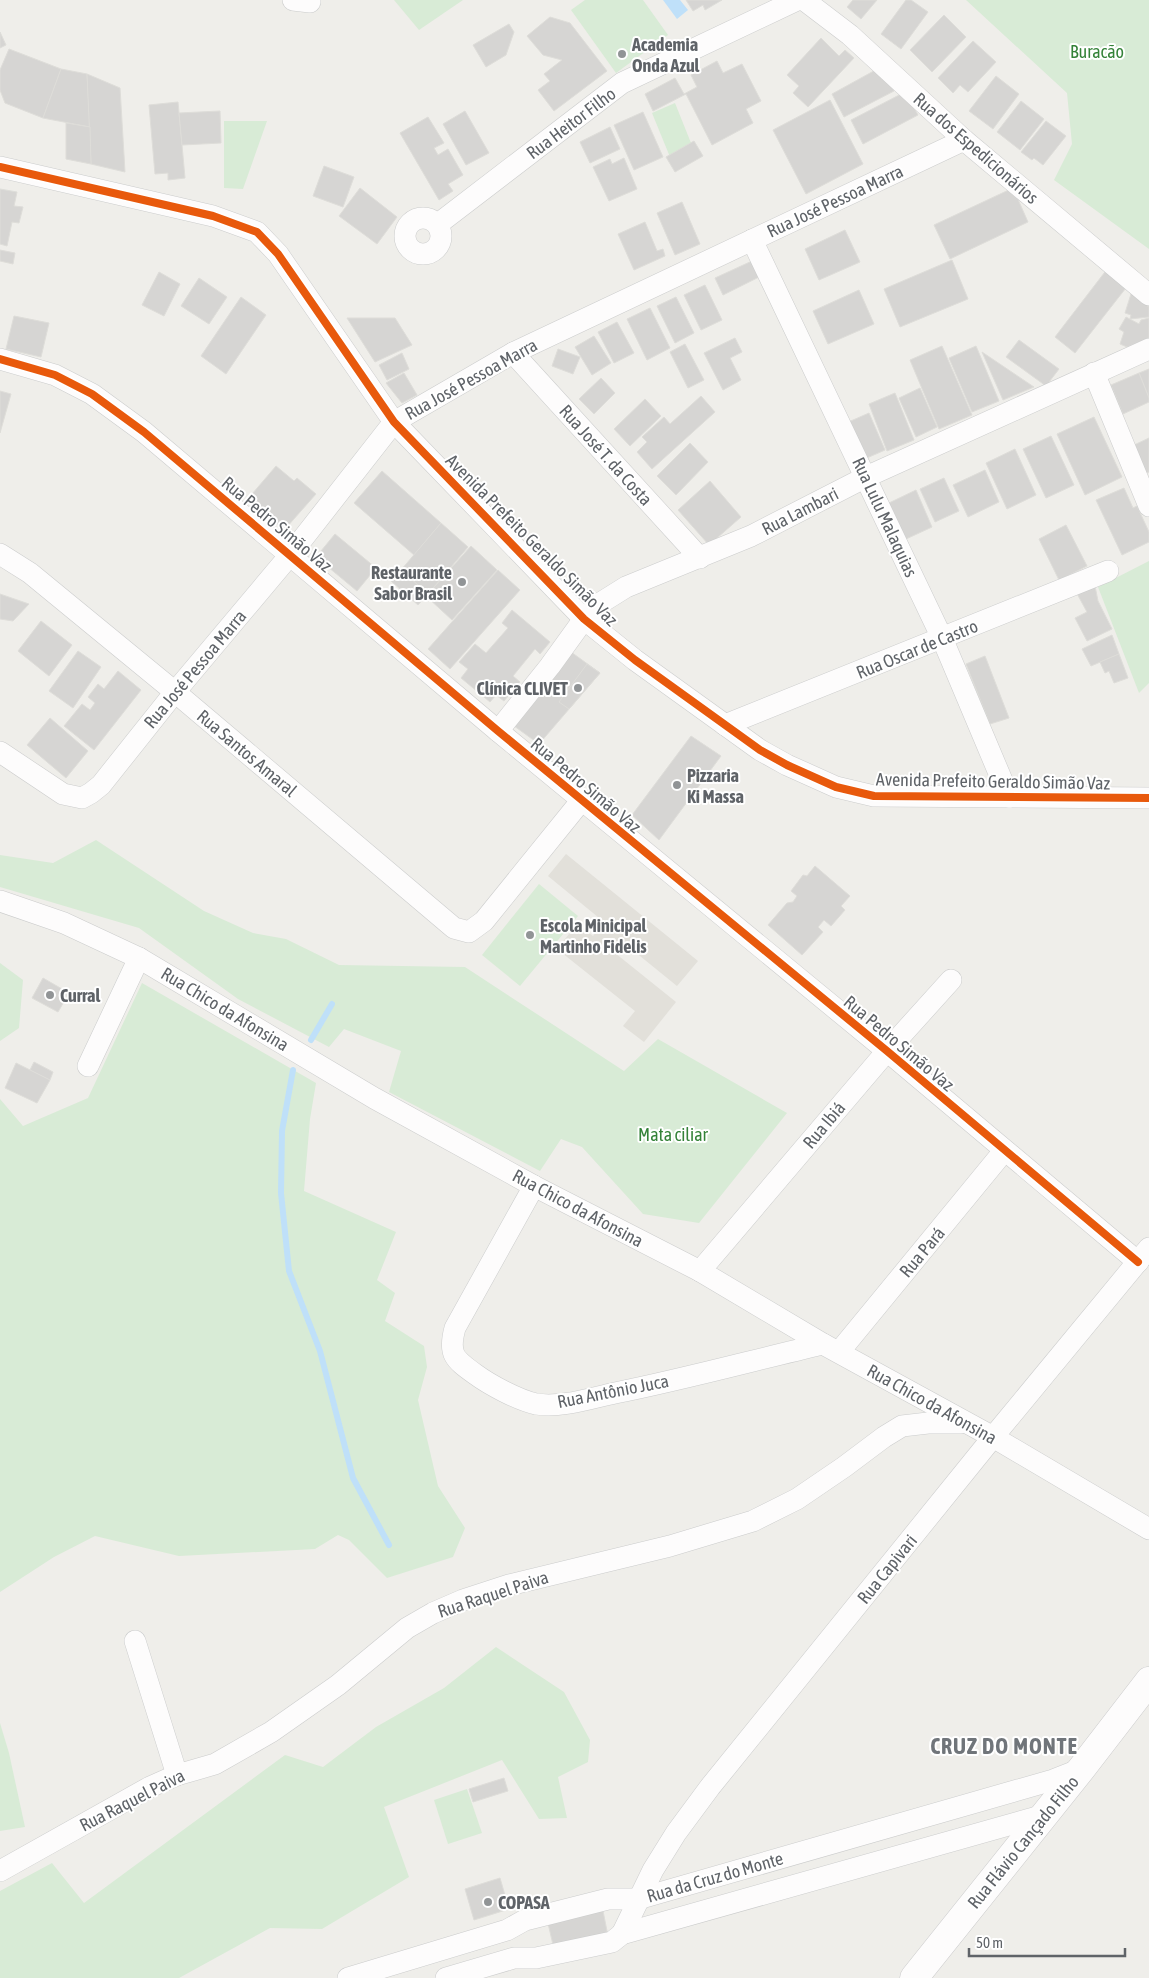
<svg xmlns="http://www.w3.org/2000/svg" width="1149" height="1978" viewBox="0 0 1149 1978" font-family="'Asap Condensed',sans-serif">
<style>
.education{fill:#e2e0da}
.green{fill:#d8ebd6}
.water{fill:#bfe0f9}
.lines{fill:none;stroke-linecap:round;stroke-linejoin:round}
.stream{stroke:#bfe0f9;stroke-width:6}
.building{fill:#d6d5d3;stroke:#deddd9}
.street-casing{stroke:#cbcccc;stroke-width:22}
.secondary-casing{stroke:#cacacb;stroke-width:29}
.street{stroke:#fdfcfc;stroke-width:21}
.secondary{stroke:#fdfcfc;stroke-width:28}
.cycleway-casing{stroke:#fff;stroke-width:11}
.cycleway{stroke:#e8590c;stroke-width:8}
.poi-dot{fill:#919496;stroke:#fff;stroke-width:2}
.labels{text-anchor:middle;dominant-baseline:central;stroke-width:4;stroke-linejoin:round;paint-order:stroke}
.poi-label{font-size:18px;font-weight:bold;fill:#5f6368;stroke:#fff;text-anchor:start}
.park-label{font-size:18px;fill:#348238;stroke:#fff}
.street-label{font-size:18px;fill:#5f6368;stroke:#fff}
.district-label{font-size:22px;font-weight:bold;letter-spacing:1px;fill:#70757a;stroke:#fff}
</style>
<rect width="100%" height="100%" fill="#efeeea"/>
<polygon class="education" points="566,854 698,961 677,986 624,943 615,953 676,1002 644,1042 623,1026 635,1011 557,949 577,924 593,936 604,922 548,876"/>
<g class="green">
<polygon points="394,0 463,0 419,30"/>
<polygon points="585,0 643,0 668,35 616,73 571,10"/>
<polygon points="966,0 1149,0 1149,249 1054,180 1072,144 1067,93"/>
<polygon points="675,103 693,148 670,157 652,113"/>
<polygon points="224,121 267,121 243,189 224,188"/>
<polygon points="1149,561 1149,683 1139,693 1098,587"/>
<polygon points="96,840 204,911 253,933 286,939 339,965 465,967 624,1071 658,1039 787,1113 699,1223 643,1214 582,1147 561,1139 540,1171 389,1092 401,1051 344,1029 329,1047 238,999 139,928 0,887 0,855 53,863"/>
<polygon points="539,884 578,916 520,986 482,955"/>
<polygon points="0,963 23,980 19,1028 0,1041"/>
<polygon points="142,983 316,1083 310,1119 304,1191 396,1232 377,1280 395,1293 385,1321 424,1346 427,1367 418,1400 438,1486 465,1528 453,1557 387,1578 349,1540 338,1535 315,1549 179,1556 95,1536 54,1557 0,1592 0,1099 23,1126 88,1098"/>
<polygon points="496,1647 564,1692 590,1740 588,1762 558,1777 567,1818 539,1819 502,1760 384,1807 409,1877 322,1929 270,1928 179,1978 0,1978 0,1891 52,1863 84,1903 285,1755 323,1767 376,1727 444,1688"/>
<polygon points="0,1723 9,1753 25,1827 0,1831"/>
<polygon points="467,1789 482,1833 448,1844 434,1800"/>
</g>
<polygon class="water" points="663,0 680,0 688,10 677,19"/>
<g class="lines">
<g class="stream">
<polyline points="311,1040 332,1004"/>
<polyline points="293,1070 282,1131 281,1193 289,1271 320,1351 353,1478 389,1545"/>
</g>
</g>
<g class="building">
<polygon points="686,0 722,0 705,10 703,5 693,11"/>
<polygon points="853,0 877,0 861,19 847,7"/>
<polygon points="906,0 911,0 928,12 901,49 881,34"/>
<polygon points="944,15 966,37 932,72 910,50"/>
<polygon points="550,17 570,23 607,71 554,111 538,90 550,81 544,74 562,60 543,55 527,36"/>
<polygon points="509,24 514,32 506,55 486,67 473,45"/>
<polygon points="0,32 6,45 0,48"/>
<polygon points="821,38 839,56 845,50 854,58 808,107 793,93 799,86 787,75"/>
<polygon points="973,41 996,62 968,92 960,85 953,93 938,78"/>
<polygon points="9,49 61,69 43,118 5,103 0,90 0,70"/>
<polygon points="717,61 723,73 742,64 761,101 746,109 753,123 712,145 686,94 653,111 645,94 675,78 684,94 697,87 691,75"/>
<polygon points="881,67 894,91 844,117 832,94"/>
<polygon points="61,69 87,74 90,127 43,118"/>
<polygon points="87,74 120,88 125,172 91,164"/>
<polygon points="996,76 1019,94 993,129 969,111"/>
<polygon points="905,92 918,115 863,144 851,120"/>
<polygon points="830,100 863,164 806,194 773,130"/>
<polygon points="1021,101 1044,119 1020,150 997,132"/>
<polygon points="178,102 185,178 168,180 168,173 155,174 149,105"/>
<polygon points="220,111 221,143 182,145 179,113"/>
<polygon points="465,111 489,153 466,165 443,124"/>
<polygon points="643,112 663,157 634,170 614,125"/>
<polygon points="428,117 444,143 434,148 438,155 448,149 463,175 448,184 453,191 439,200 400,133"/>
<polygon points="1046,121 1066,136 1043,165 1034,158 1032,160 1021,152"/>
<polygon points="66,123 90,127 91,164 66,159"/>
<polygon points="610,127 620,149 590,163 580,142"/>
<polygon points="694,141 703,156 675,172 666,157"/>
<polygon points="624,158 637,189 609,201 593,167 610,159 612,164"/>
<polygon points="324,166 354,177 343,207 313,196"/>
<polygon points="360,188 397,217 377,244 339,216"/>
<polygon points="1013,188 1028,222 950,259 934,225"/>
<polygon points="0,189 17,192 14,206 23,207 19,223 12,222 7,246 0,244"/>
<polygon points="682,202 700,244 675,255 657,213"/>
<polygon points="645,222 657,251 663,249 665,256 634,270 618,234"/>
<polygon points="845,230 860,262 819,280 805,249"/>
<polygon points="0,250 15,253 13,264 0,261"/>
<polygon points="952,260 968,299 900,327 884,289"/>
<polygon points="752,261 759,277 723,295 715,278"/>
<polygon points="1108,268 1129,284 1075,353 1055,337"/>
<polygon points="159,272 180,284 164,316 142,305"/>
<polygon points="199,278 227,297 209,324 181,306"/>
<polygon points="705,285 722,320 701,330 684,295"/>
<polygon points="859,290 874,324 828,344 813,311"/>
<polygon points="1131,294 1145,298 1147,306 1149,306 1149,317 1130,319 1131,315 1125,313"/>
<polygon points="241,297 266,315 226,374 201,356"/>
<polygon points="676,297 694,333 675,343 657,306"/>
<polygon points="650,308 670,348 647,360 627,319"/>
<polygon points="14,316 49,323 41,357 6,349"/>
<polygon points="1126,317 1139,324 1141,320 1149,318 1149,338 1127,347 1120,344 1124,332 1119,329"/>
<polygon points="347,318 395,318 412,345 375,362"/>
<polygon points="617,322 634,353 614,363 598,332"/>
<polygon points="594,336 611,363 592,375 575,347"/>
<polygon points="735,338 742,352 730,358 741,380 723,390 704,353"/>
<polygon points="1019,340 1059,369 1046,386 1006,357"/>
<polygon points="685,344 704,380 688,388 670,352"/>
<polygon points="942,346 972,415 939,429 910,360"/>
<polygon points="976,346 999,401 972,412 949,358"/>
<polygon points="558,349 580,357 573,374 552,366"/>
<polygon points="982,352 1034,387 1003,400"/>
<polygon points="402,353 409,369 387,380 379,365"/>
<polygon points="1149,369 1149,398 1139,373"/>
<polygon points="404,373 417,395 402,403 386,383"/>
<polygon points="1139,373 1149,398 1149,402 1123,414 1111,385"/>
<polygon points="601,378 615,393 594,414 579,399"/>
<polygon points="920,388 937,427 916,437 899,398"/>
<polygon points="0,391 11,394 0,433"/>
<polygon points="895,393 914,440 887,451 869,404"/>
<polygon points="701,396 715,412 652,469 637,452 647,442 642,437 664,417 670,424"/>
<polygon points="645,399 661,416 630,446 614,429"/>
<polygon points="869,413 885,450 860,461 844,424"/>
<polygon points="1094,417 1122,477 1085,495 1057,434"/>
<polygon points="1051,436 1074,485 1046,498 1023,449"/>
<polygon points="1149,438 1149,472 1144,474 1132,446"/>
<polygon points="690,443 708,462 676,495 657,476"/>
<polygon points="1015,449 1036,495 1007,509 986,463"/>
<polygon points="276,466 294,481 297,478 316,494 286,528 280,523 275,525 246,501"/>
<polygon points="985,470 999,502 968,517 953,485"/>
<polygon points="382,471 441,523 414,555 354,503"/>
<polygon points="944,478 959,511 935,522 920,489"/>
<polygon points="710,481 741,517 709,545 678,510"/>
<polygon points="1124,488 1133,508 1137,506 1149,532 1149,542 1122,555 1096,500"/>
<polygon points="916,490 932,527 906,539 889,503"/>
<polygon points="441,523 468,547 428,594 401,570"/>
<polygon points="1066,525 1087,566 1059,580 1039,539"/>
<polygon points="335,534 376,568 357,591 316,557"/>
<polygon points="471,546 497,570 452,620 426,596"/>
<polygon points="401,570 428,594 418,605 391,581"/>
<polygon points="498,570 520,590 450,669 428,649"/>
<polygon points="1094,581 1098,601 1112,629 1087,641 1075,618 1087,612 1075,590"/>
<polygon points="0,594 29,604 13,621 0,619"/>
<polygon points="512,610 550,642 540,654 535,649 513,676 520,682 504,701 496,695 490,702 461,678 468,669 459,662 475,644 486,653 508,628 502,623"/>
<polygon points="41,621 72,645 49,676 18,651"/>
<polygon points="1112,635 1119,654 1091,666 1082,649"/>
<polygon points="78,651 101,667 73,708 49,691"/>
<polygon points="571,652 600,673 539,744 510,723"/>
<polygon points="1119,654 1128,678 1114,683 1109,671 1105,673 1100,662"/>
<polygon points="985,656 1009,718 990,724 966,664"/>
<polygon points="587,664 600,673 569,709 559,702"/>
<polygon points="118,671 141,690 94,750 64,726 82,704 90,710 95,703 88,697 98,684 104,689"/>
<polygon points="50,718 88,751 66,778 27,745"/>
<polygon points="691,736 721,756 659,840 632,815"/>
<polygon points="815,866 850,896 841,906 845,910 831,926 824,920 818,927 823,932 802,955 768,925 787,903 793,902 797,896 791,891 803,875 807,876"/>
<polygon points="43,978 69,993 58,1012 32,998"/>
<polygon points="34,1062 53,1072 50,1080 30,1070"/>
<polygon points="16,1063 50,1080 37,1103 5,1088"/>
<polygon points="504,1778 508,1791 473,1802 469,1789"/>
<polygon points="500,1878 509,1909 474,1920 465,1889"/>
<polygon points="602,1906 608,1936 554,1949 547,1919"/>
</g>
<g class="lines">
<g class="street-casing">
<g id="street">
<polyline points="293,0 310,2 310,0"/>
<polyline points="804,0 850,35 964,140 1149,295"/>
<polyline points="0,167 213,216 257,232 278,254 394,422 584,619 635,660 760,750 787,765 836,787 874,796 1149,798"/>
<circle cx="423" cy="236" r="18"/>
<polyline points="438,224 622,83 797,0"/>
<polyline points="752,240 942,638 1009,797"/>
<polyline points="513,353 700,558"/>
<polyline points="0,359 55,375 92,394 144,432 498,731 887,1051 1138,1262"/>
<polyline points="1094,373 1149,506"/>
<polyline points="0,554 30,573 175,692 454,928 469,932 484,921 581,801"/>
<polyline points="725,725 1108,571"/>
<polyline points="498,731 550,666 584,619 602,602 626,587 751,536 866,477 1149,349"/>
<polyline points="0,752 63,794 82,798 91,793 101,785 175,692 290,555 394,422 513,353 964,140"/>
<polyline points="0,901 64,923 139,958 374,1098 534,1186 700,1271 823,1344 993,1437 1149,1529"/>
<polyline points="88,1066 139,958"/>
<path d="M 534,1186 L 455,1328 C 448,1354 454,1359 475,1374 C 490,1385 518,1400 536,1404 C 562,1408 591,1398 615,1393 C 685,1379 754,1360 823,1344"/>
<polyline points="700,1271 887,1051 951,980"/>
<polyline points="839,1352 1004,1151"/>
<polyline points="135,1641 177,1775"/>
<polyline points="0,1871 150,1787 177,1775 215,1764 271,1732 338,1685 407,1628 433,1613 463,1600 509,1585 670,1546 753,1521 797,1499 844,1467 884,1437 902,1426 928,1423 961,1423"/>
<polyline points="622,1934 653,1870 676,1833 710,1787 993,1437 1149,1248"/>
<polyline points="348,1978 507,1930 525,1920 608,1899 638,1899 1053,1780 1081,1769"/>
<polyline points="446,1978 514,1958 536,1958 612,1942 622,1934 1044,1815"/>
</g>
</g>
<g class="secondary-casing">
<polyline id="secondary" points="914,1978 1082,1768 1149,1681"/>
</g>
<use href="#street" class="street"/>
<use href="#secondary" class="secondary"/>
<g class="cycleway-casing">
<g id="cycleway">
<polyline points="0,167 213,216 257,232 278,254 394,422 584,619 635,660 760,750 787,765 836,787 874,796 1149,798"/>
<polyline points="0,359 55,375 92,394 144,432 498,731 887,1051 1138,1262"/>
</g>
</g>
<use href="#cycleway" class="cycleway"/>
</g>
<g class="poi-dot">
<circle cx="622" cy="54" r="5"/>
<circle cx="462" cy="582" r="5"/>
<circle cx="578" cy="688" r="5"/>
<circle cx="677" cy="785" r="5"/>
<circle cx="530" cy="935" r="5"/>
<circle cx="50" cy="995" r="5"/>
<circle cx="488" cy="1902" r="5"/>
</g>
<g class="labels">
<g class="poi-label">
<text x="632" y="44">Academia<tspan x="632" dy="21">Onda Azul</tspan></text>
<text x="452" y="572" text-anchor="end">Restaurante<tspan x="452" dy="21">Sabor Brasil</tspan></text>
<text x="568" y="688" text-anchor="end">Clínica CLIVET</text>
<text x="687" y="775">Pizzaria<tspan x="687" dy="21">Ki Massa</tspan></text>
<text x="540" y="925">Escola Minicipal<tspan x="540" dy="21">Martinho Fidelis</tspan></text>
<text x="60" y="995">Curral</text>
<text x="498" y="1902">COPASA</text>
</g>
<g class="park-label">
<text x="1097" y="51">Buracão</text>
<text x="673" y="1134">Mata ciliar</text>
</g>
<g class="street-label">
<text transform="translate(571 123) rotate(-37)">Rua Heitor Filho</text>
<text transform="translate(976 148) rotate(41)">Rua dos Espedicionários</text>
<text transform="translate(835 201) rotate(-25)">Rua José Pessoa Marra</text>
<text transform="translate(471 379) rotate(-29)">Rua José Pessoa Marra</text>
<text transform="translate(606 455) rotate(48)">Rua José T. da Costa</text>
<text transform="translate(800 511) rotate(-27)">Rua Lambari</text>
<text transform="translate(885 517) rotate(65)">Rua Lulu Malaquias</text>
<text transform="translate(277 524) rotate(40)">Rua Pedro Simão Vaz</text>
<text transform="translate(532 540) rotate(45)">Avenida Prefeito Geraldo Simão Vaz</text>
<text transform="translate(917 649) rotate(-22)">Rua Oscar de Castro</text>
<text transform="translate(195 669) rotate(-50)">Rua José Pessoa Marra</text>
<text transform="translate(247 753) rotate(40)">Rua Santos Amaral</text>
<text transform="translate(993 781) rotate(1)">Avenida Prefeito Geraldo Simão Vaz</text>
<text transform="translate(586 785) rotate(40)">Rua Pedro Simão Vaz</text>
<text transform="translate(225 1009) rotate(31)">Rua Chico da Afonsina</text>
<text transform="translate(899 1043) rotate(40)">Rua Pedro Simão Vaz</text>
<text transform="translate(824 1125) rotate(-50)">Rua Ibiá</text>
<text transform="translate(578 1208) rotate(28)">Rua Chico da Afonsina</text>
<text transform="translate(922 1252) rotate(-50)">Rua Pará</text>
<text transform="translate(613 1391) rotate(-11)">Rua Antônio Juca</text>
<text transform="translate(932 1404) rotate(29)">Rua Chico da Afonsina</text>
<text transform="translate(887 1569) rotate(-51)">Rua Capivari</text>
<text transform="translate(493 1594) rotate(-18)">Rua Raquel Paiva</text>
<text transform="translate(132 1800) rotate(-27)">Rua Raquel Paiva</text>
<text transform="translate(1023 1842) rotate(-51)">Rua Flávio Cançado Filho</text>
<text transform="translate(715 1877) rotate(-16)">Rua da Cruz do Monte</text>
</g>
<g class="district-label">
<text x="1004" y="1746">CRUZ DO MONTE</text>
</g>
</g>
<path d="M969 1948v8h156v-8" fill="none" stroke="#5f6368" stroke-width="2.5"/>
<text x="976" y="1948" font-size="15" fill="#5f6368" stroke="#ffffff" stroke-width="4" paint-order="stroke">50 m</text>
</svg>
